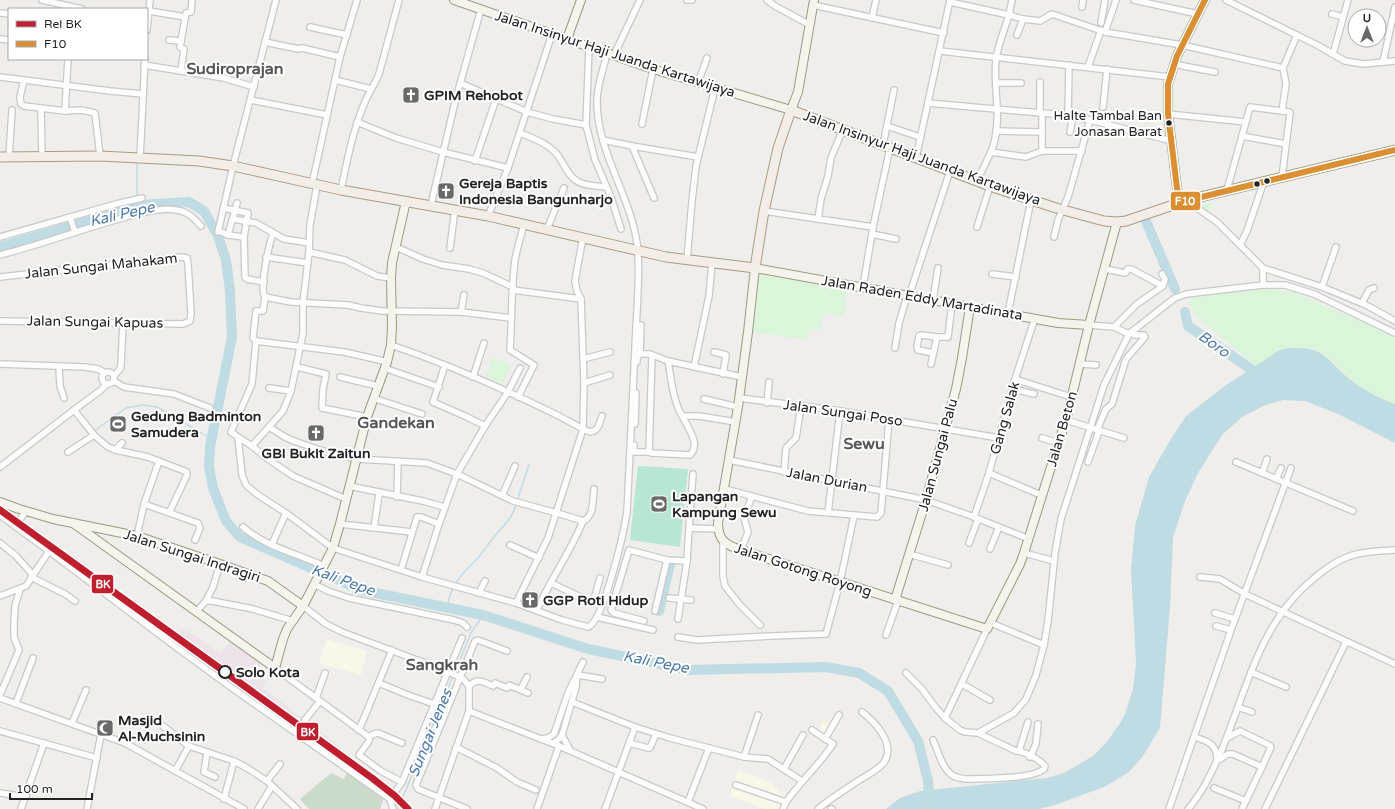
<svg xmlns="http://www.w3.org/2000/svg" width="1395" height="809" viewBox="0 0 1395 809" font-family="'Varela Round',sans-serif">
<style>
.industrial{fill:#ede4e9}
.education{fill:#f8f7e8}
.cemetery{fill:#cadbca}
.park{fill:#daf5da}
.pitch{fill:#b7e6d2}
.water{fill:#bfdbe3}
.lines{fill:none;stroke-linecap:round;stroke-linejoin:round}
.stream{stroke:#bfdbe3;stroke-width:1.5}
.river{stroke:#bfdbe3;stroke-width:10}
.street-casing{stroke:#c9c8c7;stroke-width:8}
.secondary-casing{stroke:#999a82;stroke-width:10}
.primary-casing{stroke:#a79c86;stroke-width:11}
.street{stroke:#fdfcfc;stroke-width:5.5}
.secondary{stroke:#f4f4ed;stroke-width:8}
.primary{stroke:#f3ede7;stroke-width:9}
.bus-1-casing{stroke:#fff;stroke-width:9}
.bus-1{stroke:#db8f33;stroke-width:6}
.rail-1-casing{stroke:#fff;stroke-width:10}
.rail-1{stroke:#be1e2d;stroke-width:7}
.bus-dot{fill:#222;stroke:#fff;stroke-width:1.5}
.stop-dot{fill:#fff;stroke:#222;stroke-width:2}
.labels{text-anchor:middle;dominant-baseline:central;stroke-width:4;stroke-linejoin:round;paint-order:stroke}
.bus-label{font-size:13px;fill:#222;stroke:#fff;text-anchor:end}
.street-label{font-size:14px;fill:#222;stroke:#fff}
.poi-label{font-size:14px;font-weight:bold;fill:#222;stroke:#fff;text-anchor:start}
.stop-label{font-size:14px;font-weight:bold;fill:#222;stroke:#fff;text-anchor:start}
.water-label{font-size:15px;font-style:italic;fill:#4a7aab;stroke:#fff}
.quarter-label{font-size:16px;font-weight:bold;fill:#555;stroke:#fff}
.line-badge{stroke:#fff;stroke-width:1.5}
.badge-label{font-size:11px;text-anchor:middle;font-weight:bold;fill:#fff}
</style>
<rect width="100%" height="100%" fill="#f0eeeb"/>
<polygon class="industrial" points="4,510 27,525 173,630 188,631 220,653 231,639 262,662 256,673 267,682 263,688 331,740 353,761 350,764 307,735 291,726 153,627 149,620 34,535 1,513"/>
<g class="education">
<polygon points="326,639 367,651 361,675 319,663"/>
<polygon points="824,721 832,725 825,737 818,732"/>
<polygon points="738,770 769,781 787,799 782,809 765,809 730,796"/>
</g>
<polygon class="cemetery" points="347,771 384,798 380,809 309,809 300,799 331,773 344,779"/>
<g class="park">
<polygon points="1215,202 1209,211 1199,206"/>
<polygon points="756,273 847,287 844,317 825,312 820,330 809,328 808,340 751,332"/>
<polygon points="1259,288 1293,292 1395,336 1395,404 1366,391 1350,379 1332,361 1321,352 1312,349 1280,350 1256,366 1198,318 1189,304 1193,295"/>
<polygon points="493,357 512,366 502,384 486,377"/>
</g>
<polygon class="pitch" points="638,466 688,469 680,547 630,540"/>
<path class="water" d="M 1289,348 C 1329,347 1325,360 1352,381 C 1365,391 1379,398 1395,404 L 1395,443 L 1338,414 L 1305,401 L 1283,400 L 1263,406 L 1242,417 L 1222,435 L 1198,473 L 1185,501 L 1173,538 L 1170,607 L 1160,728 L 1143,756 L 1129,772 L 1104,787 L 1055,805 L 1039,809 L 886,809 L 900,798 L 920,791 L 1047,778 L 1064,773 L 1093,756 L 1107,742 L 1120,723 L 1125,714 L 1133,689 L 1136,663 L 1131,570 L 1135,526 L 1149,477 L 1172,437 L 1186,416 L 1226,385 L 1280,350 Z"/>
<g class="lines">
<g class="stream">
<polyline points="137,197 137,163"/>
<polyline points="137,201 138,207"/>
<polyline points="93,432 126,408 142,405 157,407 203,434"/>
<polyline points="205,435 210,437 210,447"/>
<polyline points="517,501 529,465"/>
<path d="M 447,607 C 451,586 459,577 474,562 C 481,555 487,546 493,538 C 502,527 513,518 516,504"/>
<polyline points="455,672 471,633 483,615"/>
<polyline points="398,809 453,676"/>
</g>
<g class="river">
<polyline points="1145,219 1175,289"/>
<polyline points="0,247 136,207 154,204 189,202 204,211 218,236 226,260 230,291 232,337 210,447 209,467 213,488 226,521 240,537 361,590 483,615 588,649 688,670 826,667 859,673 888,691 918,741 928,781 930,809"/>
<polyline points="1185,312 1188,326 1251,369"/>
<polyline points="659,611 670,564"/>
</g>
<g class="street-casing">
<g id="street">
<polyline points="42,0 82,9"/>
<polyline points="687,0 692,0"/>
<polyline points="767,0 775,6 810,25"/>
<polyline points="1012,0 1009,15 1023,19 1017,35"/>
<polyline points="1134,0 1198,14"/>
<polyline points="1226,0 1317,45 1345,61 1363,64 1395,61"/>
<path d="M 950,2 L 1009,15 C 1005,28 998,45 996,59 C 993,86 1001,113 995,139 C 992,154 983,167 977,181"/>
<polyline points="813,5 944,33"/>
<polyline points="1082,7 1083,0"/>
<polyline points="149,11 185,17"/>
<polyline points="0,13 9,14"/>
<polyline points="1332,14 1343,17"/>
<polyline points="872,18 876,0"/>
<polyline points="1023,19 1040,21 1052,14 1105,32 1182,45 1283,68"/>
<polyline points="1101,23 1105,0"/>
<polyline points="310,27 347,35"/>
<polyline points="147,30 150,0"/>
<polyline points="1105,32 1116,0"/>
<polyline points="0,39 9,40"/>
<polyline points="169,40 181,41"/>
<polyline points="265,42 298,49 302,48 340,57"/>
<polyline points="940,51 1170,77"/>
<polyline points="1333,54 1348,0"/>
<polyline points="614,55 640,0"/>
<polyline points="1383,62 1395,7"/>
<polyline points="1173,64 1215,72"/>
<polyline points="144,65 224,78 254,87"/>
<polyline points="1088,67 1101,30"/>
<polyline points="181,71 184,49 180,47 186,13 191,12 192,0"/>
<polyline points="0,77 110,91 143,94"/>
<polyline points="24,80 20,97 21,104 24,106 65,111 81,110 95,113 100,156"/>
<polyline points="335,80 371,89"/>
<polyline points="1040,82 1040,113"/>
<polyline points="460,83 527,112 553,119 586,125 589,47"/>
<polyline points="698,83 707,58"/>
<polyline points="996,83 1021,83"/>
<polyline points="251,100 327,115"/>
<polyline points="928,103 1042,113"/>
<polyline points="1103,107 1107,69"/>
<polyline points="41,108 42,157"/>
<polyline points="65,111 68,59"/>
<polyline points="1282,111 1286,84 1283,68 1297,35"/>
<polyline points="1168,114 1246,122"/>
<polyline points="1068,115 1069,65"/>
<polyline points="357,122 396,138 443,152 508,168 552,34"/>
<polyline points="642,124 653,69"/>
<polyline points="586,125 595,160 611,197 621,229"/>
<polyline points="887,126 920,137"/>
<polyline points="996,131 1042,132"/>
<polyline points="1070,132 1073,116"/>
<path d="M 520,133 C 532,138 545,142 555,152 C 564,161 567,178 581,183 C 588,186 598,186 605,187"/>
<polyline points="1242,136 1286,144"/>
<polyline points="603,140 632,146 698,157"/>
<polyline points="883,145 894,90"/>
<polyline points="632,146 654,198"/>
<polyline points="1042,151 1042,113 1068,115 1090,120"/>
<polyline points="991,152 1026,157 1042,151 1082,151"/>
<polyline points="9,157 12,110"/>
<polyline points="140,157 145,59"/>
<polyline points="916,158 950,0"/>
<polyline points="475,161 496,99"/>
<polyline points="312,184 340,57 357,0"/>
<path d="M 341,190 C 347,161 353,129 365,102 C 369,92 375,84 379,74 L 399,0"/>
<polyline points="1227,190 1250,107 1289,112 1290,113 1282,177"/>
<polyline points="1183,202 1194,206 1217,222 1263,268 1322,287 1366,305 1395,321"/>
<polyline points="431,205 455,102 481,9"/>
<polyline points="223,208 248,213 244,237 245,277 247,279 264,282"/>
<polyline points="764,211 873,227"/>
<polyline points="488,216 508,168"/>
<polyline points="70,217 75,232"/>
<polyline points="233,219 256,223 284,239 309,243"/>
<polyline points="818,219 821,199 828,176 831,158 843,129"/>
<polyline points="977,227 990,186"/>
<polyline points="547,229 564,188"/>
<polyline points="219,231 228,235 244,237"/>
<polyline points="218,232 233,166 276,0"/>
<path d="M 273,233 C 269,245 259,288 265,297 L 263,311 L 256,311 L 253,338 L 256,341 L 252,384 L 231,432 L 238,437 L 242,475 L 246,485 L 258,495 L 286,513 L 333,548 L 422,577 L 516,603 L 562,620 L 588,627 C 604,621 624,531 627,512 C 630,458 632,403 635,349 C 636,317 640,284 638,252 C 634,199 596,153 597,100 C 597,85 604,68 607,53"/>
<polyline points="872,234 896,239"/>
<polyline points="228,235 237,203"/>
<polyline points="0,237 116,204 142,198"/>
<polyline points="1054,237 1058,220 1068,197 1090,120 1172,141"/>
<polyline points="1240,245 1247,231 1264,181"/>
<polyline points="396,247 423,259 442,265 469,269 483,273 513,287"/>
<polyline points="450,248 455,209"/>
<polyline points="309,252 345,260 377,276 391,278"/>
<path d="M 0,255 C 39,245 77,231 115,220 C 134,215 156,207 176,210 C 187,211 194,218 201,226"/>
<polyline points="266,257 308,263"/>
<polyline points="687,260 692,201 696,166 715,88"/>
<polyline points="1105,269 1125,273 1128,269 1131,269 1163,286"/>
<polyline points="992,274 1016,277"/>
<polyline points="0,277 182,257 187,258 188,264 191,313 190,321 183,324 0,321"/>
<polyline points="1263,285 1285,285 1314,294 1395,333"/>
<polyline points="863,287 873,227 890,148"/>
<polyline points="1322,287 1336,247"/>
<polyline points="513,290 581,299"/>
<polyline points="909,296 950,171"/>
<polyline points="265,297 291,302 348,305 361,308 382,311 461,312 511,318"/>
<polyline points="933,300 938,268"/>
<polyline points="1362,303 1369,290 1374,288"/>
<polyline points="461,312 464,295"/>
<polyline points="1008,313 1031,200"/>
<polyline points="1089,325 1114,327 1129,334"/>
<polyline points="1114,327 1137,304 1163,286 1165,279 1162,274"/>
<polyline points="256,341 344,352 375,359 387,362"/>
<path d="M 391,345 C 447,364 502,388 555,414 C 567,420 578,427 590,432 C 599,431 599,424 602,416"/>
<polyline points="895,348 899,323 907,296"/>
<polyline points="714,352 726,355 723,374"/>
<polyline points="933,353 918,350 917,346 919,336 921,335 937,337"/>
<polyline points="640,354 650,354 668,361 742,377"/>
<path d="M 652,355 L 649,451 L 651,453 L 690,455 C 694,451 695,446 694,441 C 691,430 684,420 679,410 C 672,395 671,377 668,361"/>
<polyline points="583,359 610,352"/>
<polyline points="637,362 637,357 640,354 641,325"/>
<polyline points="0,364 85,367 98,369 105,373"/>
<polyline points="931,364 937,337 948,337 952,304"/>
<polyline points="1080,364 1096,365"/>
<polyline points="445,365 433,402 467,417 485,426"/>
<polyline points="59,367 60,386 64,398"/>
<polyline points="297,367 326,374 323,389 322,408 367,417"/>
<polyline points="694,367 709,296 712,263"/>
<polyline points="384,368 439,387"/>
<circle cx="108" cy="378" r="6"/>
<polyline points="114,376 120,369 121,365 123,323"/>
<polyline points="340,377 378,386"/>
<polyline points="473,377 484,343"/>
<polyline points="1015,379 1071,397"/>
<polyline points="114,381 124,387 174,394 210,408"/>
<polyline points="584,383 610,375"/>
<polyline points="269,388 291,391"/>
<polyline points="1013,389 1034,394"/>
<path d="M 518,397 L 534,365 L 510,350 C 512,320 511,290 515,260 C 517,248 521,236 524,224"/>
<polyline points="373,398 422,414"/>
<polyline points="740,398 840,411 999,438"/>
<polyline points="704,399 738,407"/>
<polyline points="767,403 769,382"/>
<polyline points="74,410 94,435 108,447 116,450 148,457 187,472 187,475 169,513"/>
<polyline points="683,416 699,416 736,422"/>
<polyline points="1066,420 1124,438"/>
<polyline points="635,424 636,393"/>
<polyline points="269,427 285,437 294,441 323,451 357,459 427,463 457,474 513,501 557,513 583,521"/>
<polyline points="1097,430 1106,409 1112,404 1126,359 1145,337 1144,335 1134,335 1131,332"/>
<polyline points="238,437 252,446 268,459 293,476 346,499"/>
<polyline points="1042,438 1059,443"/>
<polyline points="634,445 634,452 649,452"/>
<polyline points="252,446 283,411 291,391 303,333 303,303 309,252 310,225 317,185"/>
<polyline points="115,450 122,443"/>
<polyline points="68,452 94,435"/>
<polyline points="729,460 926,500 974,517 1029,539"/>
<polyline points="1088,462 1099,431"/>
<polyline points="1236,462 1353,511"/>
<polyline points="0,467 74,410 101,390 107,384"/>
<polyline points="784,472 786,448 796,438 801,406"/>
<polyline points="989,473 1041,495"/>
<polyline points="1262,473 1267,459"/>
<polyline points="1276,479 1281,468"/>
<polyline points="349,486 423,501 444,507"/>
<polyline points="725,489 808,511 877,517 881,513 889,420"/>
<polyline points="502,496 515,466"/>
<polyline points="397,497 398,461"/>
<polyline points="144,504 198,523 200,528 195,540"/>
<polyline points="828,513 840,411"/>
<polyline points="0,515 49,551"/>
<polyline points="974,517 989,473 1015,379 1035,318"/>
<polyline points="19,521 26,511"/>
<polyline points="340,524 412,532"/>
<path d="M 243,527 C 264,546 298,554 324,566"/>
<polyline points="374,528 379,494"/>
<polyline points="689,528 693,474"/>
<polyline points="137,536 144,504 159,461"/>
<polyline points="723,541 723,577 725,586 740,605 760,625"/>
<polyline points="0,543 16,556 33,575"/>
<polyline points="969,543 978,519"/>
<polyline points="272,544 286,513"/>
<polyline points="510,545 539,558"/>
<polyline points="990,549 999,527"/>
<polyline points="741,550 748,532 744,518 752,496"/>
<polyline points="1024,553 1054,561"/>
<polyline points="909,554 948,565"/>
<polyline points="401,570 417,517 421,517 439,524"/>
<polyline points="31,577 65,594 75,601"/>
<polyline points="422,577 439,524 457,474 485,426 508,392 520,368"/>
<polyline points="1200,577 1220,579 1245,594 1395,664"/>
<polyline points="551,583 591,602 594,599 600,578"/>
<polyline points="314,584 328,591 349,598 454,620 463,623 467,627"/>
<polyline points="479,593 485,581"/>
<polyline points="0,596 26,586 49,551 176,647 232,688 390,799 402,782 462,638"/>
<polyline points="669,598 691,600"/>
<polyline points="206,601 213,587 220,564"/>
<polyline points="516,603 548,538 583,429 584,383 581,299 577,291 575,281 583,237"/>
<polyline points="303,606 326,624 342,632 449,672 463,679 469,686 469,711 435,809"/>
<path d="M 537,610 C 550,580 570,553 583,521 C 594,517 593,499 594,489"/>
<polyline points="655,611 667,560"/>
<polyline points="196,612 206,601 212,601 253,609 293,621"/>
<polyline points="1215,613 1235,619"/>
<polyline points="597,617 653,630"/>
<polyline points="678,619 687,561 689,528 718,529"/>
<polyline points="644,621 614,613 611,610 629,550 667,560 687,561"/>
<polyline points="991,623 1044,645"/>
<polyline points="1216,626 1231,630"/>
<polyline points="886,635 898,601"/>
<polyline points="678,637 697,640 771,636 826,634 840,582 854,516"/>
<polyline points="275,668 369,737"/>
<polyline points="1251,672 1286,687"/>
<polyline points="906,673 922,689 936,708 945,718 960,730 965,732 978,733 1007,717 1014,713 1026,699 1036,675 1044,645 1048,621 1055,553 1061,519 1104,385 1129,334 1167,304 1175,298 1186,294 1263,285 1263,268"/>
<polyline points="578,675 602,679"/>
<polyline points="379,683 408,695 434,704"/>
<polyline points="962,684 990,700"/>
<path d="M 469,686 C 478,677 483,682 493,686 L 495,683 L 507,688 L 509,685 L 528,693"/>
<polyline points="521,689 527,677"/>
<polyline points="0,695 19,650 14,637 14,623 15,606 20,589"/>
<polyline points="0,698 125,743 244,809"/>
<polyline points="316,698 325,673"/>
<polyline points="572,702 635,727 670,738 744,757 768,759 802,781"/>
<polyline points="16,703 33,658"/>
<polyline points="1238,707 1252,712"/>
<polyline points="469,711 559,746 703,809"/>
<polyline points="945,718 987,629"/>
<polyline points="305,720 320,701"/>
<polyline points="72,723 86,690"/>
<polyline points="163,726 189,746"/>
<polyline points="359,730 392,650"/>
<polyline points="0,731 97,758"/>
<polyline points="562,735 570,750"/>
<path d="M 1195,737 C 1207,741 1217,744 1217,759"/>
<polyline points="1227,738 1240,731 1269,745 1271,747 1262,767"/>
<polyline points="541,739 548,738 554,734 568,693 583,662"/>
<polyline points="825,739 839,715"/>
<path d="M 933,740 C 938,751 942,768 952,775 C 956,778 961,778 965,779 C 983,778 1031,780 1044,769 L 1045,766 C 1039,759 1024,751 1016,751 L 978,733"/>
<polyline points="402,743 378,733 374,734 369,737 369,741 359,755 381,771 402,782"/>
<polyline points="553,743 558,740 562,735 576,687 577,677"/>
<polyline points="629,743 648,748 650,748 656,734"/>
<polyline points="456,747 497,768 517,782 536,790"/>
<polyline points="1019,751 1028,722"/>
<polyline points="207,753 204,772 215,777"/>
<polyline points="744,757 758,715"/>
<polyline points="1030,757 1036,744 1038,724"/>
<polyline points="1217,761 1228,754 1233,754 1262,767 1242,809"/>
<polyline points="784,769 803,735"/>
<polyline points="175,771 189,746 234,761 247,768 267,781 297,809"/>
<polyline points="267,781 280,764"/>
<path d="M 736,785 L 786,802 C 800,782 819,765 833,744 L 812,730"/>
<polyline points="1214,788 1246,801"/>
<polyline points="0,793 26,797"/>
<polyline points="224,799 234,761"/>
<polyline points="390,799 393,809"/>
<polyline points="688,802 709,748"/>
<polyline points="21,809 44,743"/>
<polyline points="87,809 101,734"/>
<polyline points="258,809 272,786"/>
<polyline points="467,809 418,789 416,785 475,641 478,640 507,651"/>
<polyline points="537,809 559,746"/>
<polyline points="605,809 635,727"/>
<polyline points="783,809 786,802"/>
<path d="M 818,809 C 831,798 846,789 861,779 C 869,774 880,769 885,761 C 895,743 875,722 862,712"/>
<polyline points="831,809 832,809"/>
<polyline points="1169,809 1231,630 1291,468"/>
<path d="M 1188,809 C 1202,793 1211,774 1220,754 C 1244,698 1256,635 1301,590 C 1316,576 1333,561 1353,555 C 1367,551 1381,551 1395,550"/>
<polyline points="1265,809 1346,642"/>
</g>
</g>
<g class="secondary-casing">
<g id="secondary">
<polyline points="454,0 653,69 791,110 798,92 814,0"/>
<polyline points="567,39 581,0"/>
<polyline points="1181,202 1177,188 1168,114 1168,84 1177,56 1205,0"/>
<path d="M 1089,325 L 1058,323 L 755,268 L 748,332 L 738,407 L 718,523 C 718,541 726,545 741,550 L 987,629 L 1020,564 L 1024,553 L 1067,416 L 1089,325 L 1117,222"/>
<polyline points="0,502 19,509 53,519 137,536 220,564 268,581 303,606"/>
<polyline points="73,523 275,668 283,639 287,629 303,606 333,548 340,524 367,417 387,362 391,345 392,327 391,278 392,263 406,201"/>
<polyline points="895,600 926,500 956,389 962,358 970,307"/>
</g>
</g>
<g class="primary-casing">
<polyline id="primary" points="0,157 100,156 199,161 233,166 341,190 488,216 666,257 755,268 764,211 778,148 791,110 990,186 1056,208 1104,221 1117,222 1126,221 1188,200 1395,150"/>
</g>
<use href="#street" class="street"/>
<use href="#secondary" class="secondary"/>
<use href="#primary" class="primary"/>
<g class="bus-1-casing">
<polyline id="bus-1" points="1205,0 1177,56 1168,84 1168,114 1177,188 1181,202 1395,150"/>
</g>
<use href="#bus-1" class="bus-1"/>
<g class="rail-1-casing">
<polyline id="rail-1" points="0,510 372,778 395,796 408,809"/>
</g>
<use href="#rail-1" class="rail-1"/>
</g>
<defs>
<g id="church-square" transform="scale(0.9)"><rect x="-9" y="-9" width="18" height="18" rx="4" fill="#6a6968" stroke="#fff"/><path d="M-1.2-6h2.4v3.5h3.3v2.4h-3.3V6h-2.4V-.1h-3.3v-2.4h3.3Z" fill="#fff"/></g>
<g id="stadium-square" transform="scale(0.9)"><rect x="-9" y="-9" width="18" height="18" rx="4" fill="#6a6968" stroke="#fff"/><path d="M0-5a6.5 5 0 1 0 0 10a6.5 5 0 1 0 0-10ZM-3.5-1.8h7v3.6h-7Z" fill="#fff"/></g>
<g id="mosque-square" transform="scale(0.9)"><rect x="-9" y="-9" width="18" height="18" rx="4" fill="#6a6968" stroke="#fff"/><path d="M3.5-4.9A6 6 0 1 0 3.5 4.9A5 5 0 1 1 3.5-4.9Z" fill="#fff"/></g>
</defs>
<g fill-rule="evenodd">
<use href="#church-square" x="411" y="95"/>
<use href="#church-square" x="446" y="191"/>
<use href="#stadium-square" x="118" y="424"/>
<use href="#church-square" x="316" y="433"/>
<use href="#stadium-square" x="659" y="504"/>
<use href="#church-square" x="530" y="600"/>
<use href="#mosque-square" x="105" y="728"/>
</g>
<g class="bus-dot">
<circle cx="1169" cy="123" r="3.5"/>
<circle cx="1267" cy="181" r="3.5"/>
<circle cx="1257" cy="184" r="3.5"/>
</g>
<circle class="stop-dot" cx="225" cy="672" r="6"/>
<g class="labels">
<g class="bus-label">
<text x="1162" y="116">Halte Tambal Ban<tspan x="1162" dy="16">Jonasan Barat</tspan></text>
</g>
<g class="street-label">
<text transform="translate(615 54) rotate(18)">Jalan Insinyur Haji Juanda Kartawijaya</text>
<text transform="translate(922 158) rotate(20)">Jalan Insinyur Haji Juanda Kartawijaya</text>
<text transform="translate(101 266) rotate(-6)">Jalan Sungai Mahakam</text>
<text transform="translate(922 298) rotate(10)">Jalan Raden Eddy Martadinata</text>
<text transform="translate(95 322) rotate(1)">Jalan Sungai Kapuas</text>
<text transform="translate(843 413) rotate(8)">Jalan Sungai Poso</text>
<text transform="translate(1005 418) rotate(-74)">Gang Salak</text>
<text transform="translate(1062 429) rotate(-74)">Jalan Beton</text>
<text transform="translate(938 455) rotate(-75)">Jalan Sungai Palu</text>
<text transform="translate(827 480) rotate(11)">Jalan Durian</text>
<text transform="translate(192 556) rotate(18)">Jalan Sungai Indragiri</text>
<text transform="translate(803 570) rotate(18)">Jalan Gotong Royong</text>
</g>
<g class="poi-label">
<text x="424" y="95">GPIM Rehobot</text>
<text x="459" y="183">Gereja Baptis<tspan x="459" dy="16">Indonesia Bangunharjo</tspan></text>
<text x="131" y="416">Gedung Badminton<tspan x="131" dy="16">Samudera</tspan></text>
<text x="316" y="453" text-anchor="middle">GBI Bukit Zaitun</text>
<text x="672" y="496">Lapangan<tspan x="672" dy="16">Kampung Sewu</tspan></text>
<text x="543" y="600">GGP Roti Hidup</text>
<text x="118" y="720">Masjid<tspan x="118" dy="16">Al-Muchsinin</tspan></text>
</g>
<g class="stop-label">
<text x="236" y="672">Solo Kota</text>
</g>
<g class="water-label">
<text transform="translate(122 214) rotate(-13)">Kali Pepe</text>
<text transform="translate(1214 344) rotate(35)">Boro</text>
<text transform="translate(343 580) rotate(20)">Kali Pepe</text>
<text transform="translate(656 662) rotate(11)">Kali Pepe</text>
<text transform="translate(430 733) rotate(-68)">Sungai Jenes</text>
</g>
<g class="quarter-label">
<text x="235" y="69">Sudiroprajan</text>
<text x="396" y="423">Gandekan</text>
<text x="864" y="444">Sewu</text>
<text x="442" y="665">Sangkrah</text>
</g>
</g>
<g class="line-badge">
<rect x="1170" y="191" width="31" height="20" rx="4" fill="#db8f33"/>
<rect x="91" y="574" width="23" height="20" rx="4" fill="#be1e2d"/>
<rect x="296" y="722" width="23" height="19" rx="4" fill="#be1e2d"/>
</g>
<g class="badge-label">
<text x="1185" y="205">F10</text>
<text x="103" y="588">BK</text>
<text x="308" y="736">BK</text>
</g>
<rect x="8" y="8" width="140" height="52" fill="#ffffff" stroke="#a7a7a7"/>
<rect x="16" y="21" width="20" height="6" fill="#be1e2d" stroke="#a7a7a7"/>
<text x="44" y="28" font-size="12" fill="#222222">Rel BK</text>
<rect x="16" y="41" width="20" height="6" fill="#db8f33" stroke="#a7a7a7"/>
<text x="44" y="48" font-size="12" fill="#222222">F10</text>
<g transform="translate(1367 28)"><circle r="19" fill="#ffffff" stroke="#a7a7a7"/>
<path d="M0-3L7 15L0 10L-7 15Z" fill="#6a6968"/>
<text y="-6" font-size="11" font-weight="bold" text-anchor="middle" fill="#222222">U</text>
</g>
<path d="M10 793v6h82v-6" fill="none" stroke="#222222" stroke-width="2"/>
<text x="16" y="793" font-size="12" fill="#222222" stroke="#ffffff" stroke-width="3" paint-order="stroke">100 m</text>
</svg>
